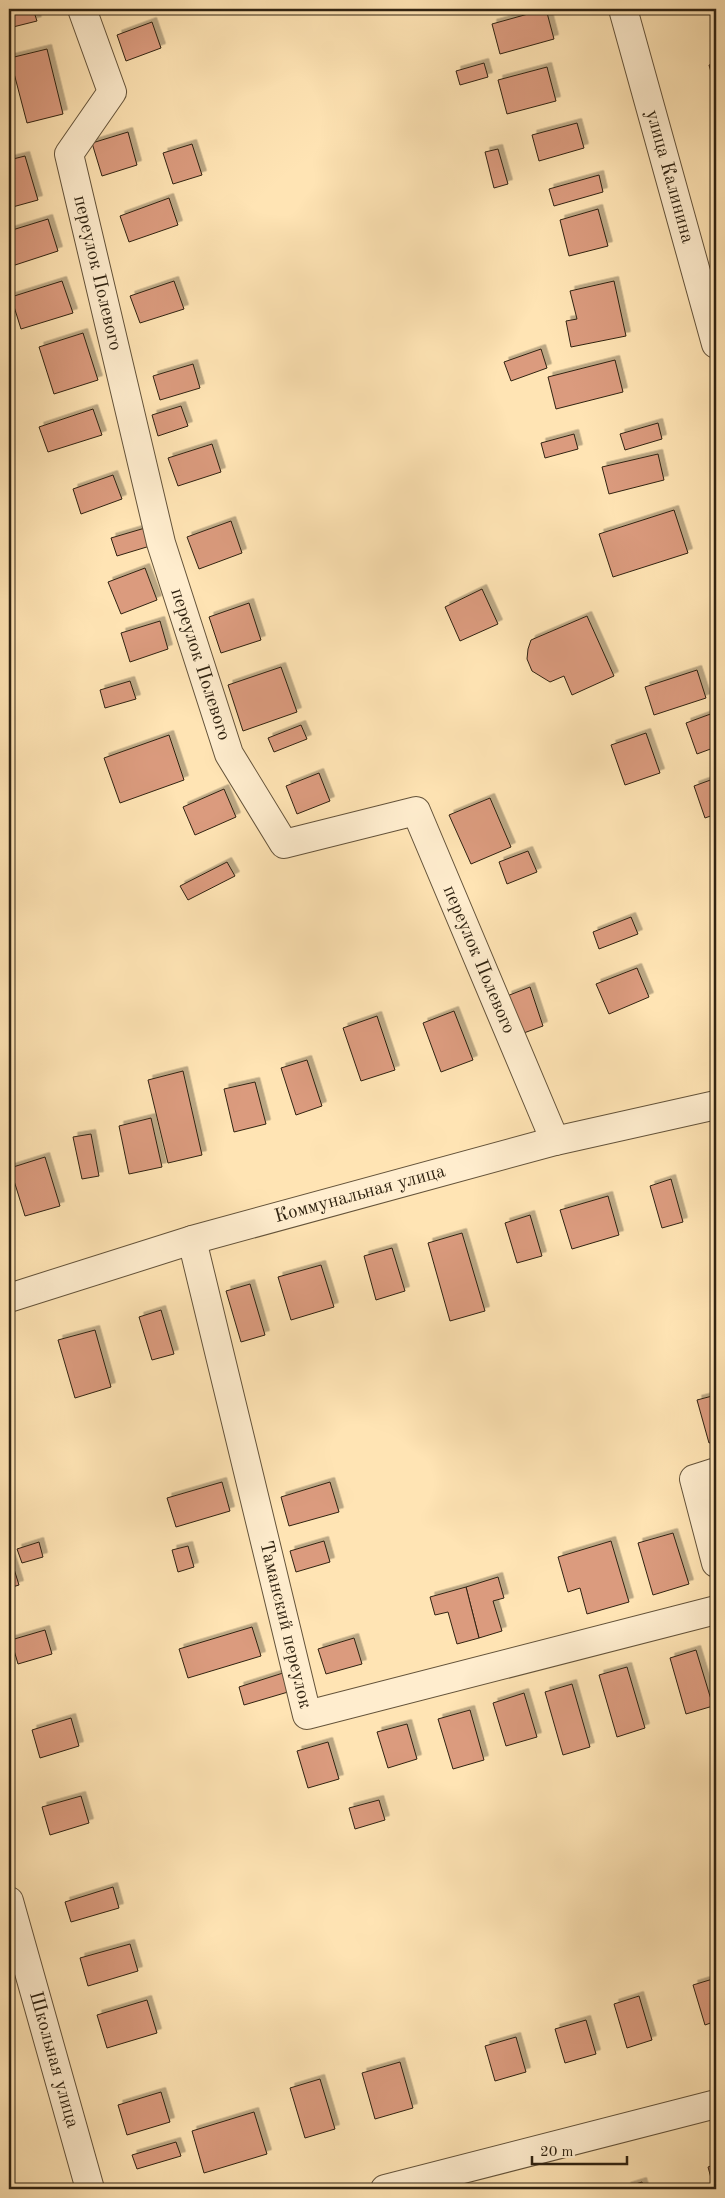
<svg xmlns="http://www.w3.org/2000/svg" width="725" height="2198" viewBox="0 0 725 2198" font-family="'Old Standard TT',serif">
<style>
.building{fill:#db9b7e;stroke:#302311;filter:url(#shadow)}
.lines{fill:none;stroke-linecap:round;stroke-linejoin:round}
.minor-casing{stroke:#64533a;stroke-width:30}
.minor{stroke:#ffedce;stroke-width:28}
.labels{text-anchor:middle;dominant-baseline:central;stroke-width:4.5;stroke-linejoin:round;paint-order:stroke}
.street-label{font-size:19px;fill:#302311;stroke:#ffedce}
</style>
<defs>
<filter id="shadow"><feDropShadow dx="4.5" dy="-4.5" stdDeviation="0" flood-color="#0004"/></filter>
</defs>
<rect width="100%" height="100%" fill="#ffe4b4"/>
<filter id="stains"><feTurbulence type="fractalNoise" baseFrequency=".004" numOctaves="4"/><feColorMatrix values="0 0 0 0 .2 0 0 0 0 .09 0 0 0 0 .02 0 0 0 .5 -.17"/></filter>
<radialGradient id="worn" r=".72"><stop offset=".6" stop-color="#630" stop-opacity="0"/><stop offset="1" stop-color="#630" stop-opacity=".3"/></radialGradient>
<g class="building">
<polygon points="13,9 33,9 37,21 9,28 9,10"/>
<polygon points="546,9 554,39 500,54 492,24"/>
<polygon points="152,22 161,48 126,61 117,35"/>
<polygon points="47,49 63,114 27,123 10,58"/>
<polygon points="484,63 488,77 460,85 456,71"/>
<polygon points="716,63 716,90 709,65"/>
<polygon points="547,67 556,101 507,114 498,80"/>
<polygon points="577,123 584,148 539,161 532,135"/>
<polygon points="128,132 137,165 102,176 92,143"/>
<polygon points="192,144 202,175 173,184 163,153"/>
<polygon points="498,149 508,184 494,188 485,152"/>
<polygon points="25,156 38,200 9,208 9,160"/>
<polygon points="599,175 603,192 554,206 549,189"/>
<polygon points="169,198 178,225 129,242 120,216"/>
<polygon points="598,209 608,246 569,256 560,220"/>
<polygon points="48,219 58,251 9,267 9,231"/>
<polygon points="62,281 73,313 21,329 11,297"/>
<polygon points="174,281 184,309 140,323 130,296"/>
<polygon points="614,281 626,336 571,347 566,321 577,319 570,291"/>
<polygon points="83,333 98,380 54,394 39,347"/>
<polygon points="541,349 547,368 511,381 504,362"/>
<polygon points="615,360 623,392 556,409 548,377"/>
<polygon points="193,364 200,388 160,400 153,376"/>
<polygon points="181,406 188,426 158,436 152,415"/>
<polygon points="93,409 102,435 48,452 39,427"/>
<polygon points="658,423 662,439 625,450 620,434"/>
<polygon points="574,434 578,449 545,458 541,443"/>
<polygon points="212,444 221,472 178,486 168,458"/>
<polygon points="658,454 664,480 609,494 602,467"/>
<polygon points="113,475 122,499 81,514 73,489"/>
<polygon points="674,510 688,553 613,577 599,534"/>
<polygon points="231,521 242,553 199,569 187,537"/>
<polygon points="145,528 150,546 117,556 111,538"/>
<polygon points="145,568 157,600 121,614 108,582"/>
<polygon points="482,589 498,624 460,641 445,607"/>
<polygon points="249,603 261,640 221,653 209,617"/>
<polygon points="587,616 614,676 572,695 564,676 550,682 532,671 527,659 528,649 531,640"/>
<polygon points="160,621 168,649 130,662 121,633"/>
<polygon points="281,667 297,712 243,731 228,685"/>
<polygon points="697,670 706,698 654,715 645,687"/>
<polygon points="130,681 136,699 105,708 100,690"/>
<polygon points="716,712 716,747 697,754 686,723"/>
<polygon points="301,725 307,739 274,752 268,738"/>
<polygon points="646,733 660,773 625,785 611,745"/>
<polygon points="169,735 184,780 120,803 104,758"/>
<polygon points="319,773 330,801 297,814 286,786"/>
<polygon points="716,778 716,814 705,818 694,786"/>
<polygon points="224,789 236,817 195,835 183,807"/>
<polygon points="490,798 511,847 471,864 449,815"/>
<polygon points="528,851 537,872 507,884 499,862"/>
<polygon points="227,862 235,876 188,900 180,886"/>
<polygon points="631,917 638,934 599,949 593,932"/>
<polygon points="637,968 649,997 609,1014 596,984"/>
<polygon points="530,987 543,1026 521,1034 507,996"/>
<polygon points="454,1011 473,1060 441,1072 423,1023"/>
<polygon points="377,1016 395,1070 361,1081 343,1028"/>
<polygon points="307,1060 322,1106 296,1115 281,1068"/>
<polygon points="183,1071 202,1155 168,1163 148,1080"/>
<polygon points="255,1082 266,1124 234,1132 224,1089"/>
<polygon points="151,1118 162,1167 129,1174 119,1126"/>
<polygon points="91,1134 99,1176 82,1179 73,1137"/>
<polygon points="45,1157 60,1206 25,1216 10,1168"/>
<polygon points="671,1179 683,1222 662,1228 650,1186"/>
<polygon points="608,1196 619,1235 572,1249 560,1210"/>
<polygon points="530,1215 542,1256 517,1263 505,1223"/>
<polygon points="462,1233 485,1311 450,1321 428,1243"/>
<polygon points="392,1248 405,1291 376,1300 364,1256"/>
<polygon points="321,1265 334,1307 291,1320 278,1277"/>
<polygon points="250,1284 265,1335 241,1342 226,1291"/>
<polygon points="161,1310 174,1354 152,1360 139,1317"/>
<polygon points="95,1330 111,1387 75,1398 58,1340"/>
<polygon points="716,1395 716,1441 709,1443 697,1400"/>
<polygon points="222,1482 230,1511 176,1527 167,1498"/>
<polygon points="330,1482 339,1512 289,1526 281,1497"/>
<polygon points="673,1533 689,1584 653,1595 638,1543"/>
<polygon points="324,1541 330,1562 296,1572 290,1551"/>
<polygon points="611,1541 629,1602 587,1614 580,1588 568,1592 558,1557"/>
<polygon points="39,1542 43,1557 22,1563 17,1549"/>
<polygon points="188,1546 194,1567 178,1572 172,1550"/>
<polygon points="9,1553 19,1585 9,1588"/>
<polygon points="498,1577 504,1598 493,1601 502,1631 479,1638 466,1587"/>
<polygon points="466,1587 479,1638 457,1644 448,1612 435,1615 430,1597"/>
<polygon points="252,1627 261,1656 188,1678 179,1649"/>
<polygon points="45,1630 52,1654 18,1664 11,1640"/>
<polygon points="354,1638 362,1664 326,1674 318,1649"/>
<polygon points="696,1650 713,1706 686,1714 670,1658"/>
<polygon points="627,1667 645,1728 617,1737 599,1675"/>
<polygon points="283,1673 288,1692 244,1705 239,1687"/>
<polygon points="572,1684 590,1747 563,1755 545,1692"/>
<polygon points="524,1693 537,1737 506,1746 493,1703"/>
<polygon points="470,1710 484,1760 453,1769 438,1719"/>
<polygon points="71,1718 79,1746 40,1758 32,1730"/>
<polygon points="407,1724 417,1759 388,1768 377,1732"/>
<polygon points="328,1742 339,1779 308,1788 297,1751"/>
<polygon points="81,1796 89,1823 50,1835 42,1807"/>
<polygon points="379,1800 385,1820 355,1829 349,1808"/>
<polygon points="113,1887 119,1908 71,1922 65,1902"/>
<polygon points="130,1944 138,1971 88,1986 80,1958"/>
<polygon points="716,1978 716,2021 705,2025 693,1985"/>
<polygon points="639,1996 652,2040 627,2048 614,2004"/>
<polygon points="147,2000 157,2033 107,2048 97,2015"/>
<polygon points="586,2020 596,2054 565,2063 555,2029"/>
<polygon points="516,2037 526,2072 495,2081 485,2046"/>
<polygon points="400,2062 413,2108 375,2119 362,2073"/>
<polygon points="320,2079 335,2129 305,2138 290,2088"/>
<polygon points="161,2092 170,2122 127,2135 118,2105"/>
<polygon points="254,2112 267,2154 204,2173 192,2131"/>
<polygon points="176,2142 181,2156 137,2169 132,2155"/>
<polygon points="716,2164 716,2189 714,2189 708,2167"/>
<polygon points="642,2182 644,2189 627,2189 626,2187"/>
</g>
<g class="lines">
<g class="minor-casing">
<g id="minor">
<path id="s1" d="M 82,9 L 112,92 L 69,154 L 161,543 L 229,754 L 284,844 L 416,811 L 555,1141"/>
<path id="s2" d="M 623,9 L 716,344"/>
<path id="s3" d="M 192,1240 L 307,1715 L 716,1610"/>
<path id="s4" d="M 9,1298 L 192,1240 L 555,1141 L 716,1105"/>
<polyline points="716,1472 694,1479 716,1563"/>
<path id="s5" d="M 9,1901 L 90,2189"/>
<polyline points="385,2189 716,2104"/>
</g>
</g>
<use href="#minor" class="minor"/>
</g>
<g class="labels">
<g class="street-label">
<text stroke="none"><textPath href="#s2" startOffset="174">улица Калинина</textPath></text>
<text stroke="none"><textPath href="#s1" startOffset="286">переулок Полевого</textPath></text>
<text stroke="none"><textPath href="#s1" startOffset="691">переулок Полевого</textPath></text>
<text stroke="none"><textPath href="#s1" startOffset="1188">переулок Полевого</textPath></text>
<text stroke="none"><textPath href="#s4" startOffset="366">Коммунальная улица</textPath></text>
<text stroke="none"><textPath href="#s3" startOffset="396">Таманский переулок</textPath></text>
<text stroke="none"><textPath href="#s5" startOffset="165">Школьная улица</textPath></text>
</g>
</g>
<rect width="725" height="2198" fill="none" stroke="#ffe4b4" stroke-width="30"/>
<rect x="10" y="10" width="705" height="2178" fill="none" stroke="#302311" stroke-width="2.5"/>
<rect x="15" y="15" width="695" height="2168" fill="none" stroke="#302311"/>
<path d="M532 2156v8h95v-8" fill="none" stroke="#302311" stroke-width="2.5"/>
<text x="540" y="2156" font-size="15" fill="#302311" stroke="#ffedce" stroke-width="4" paint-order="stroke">20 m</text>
<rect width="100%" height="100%" filter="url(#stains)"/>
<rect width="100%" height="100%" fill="url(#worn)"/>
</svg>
